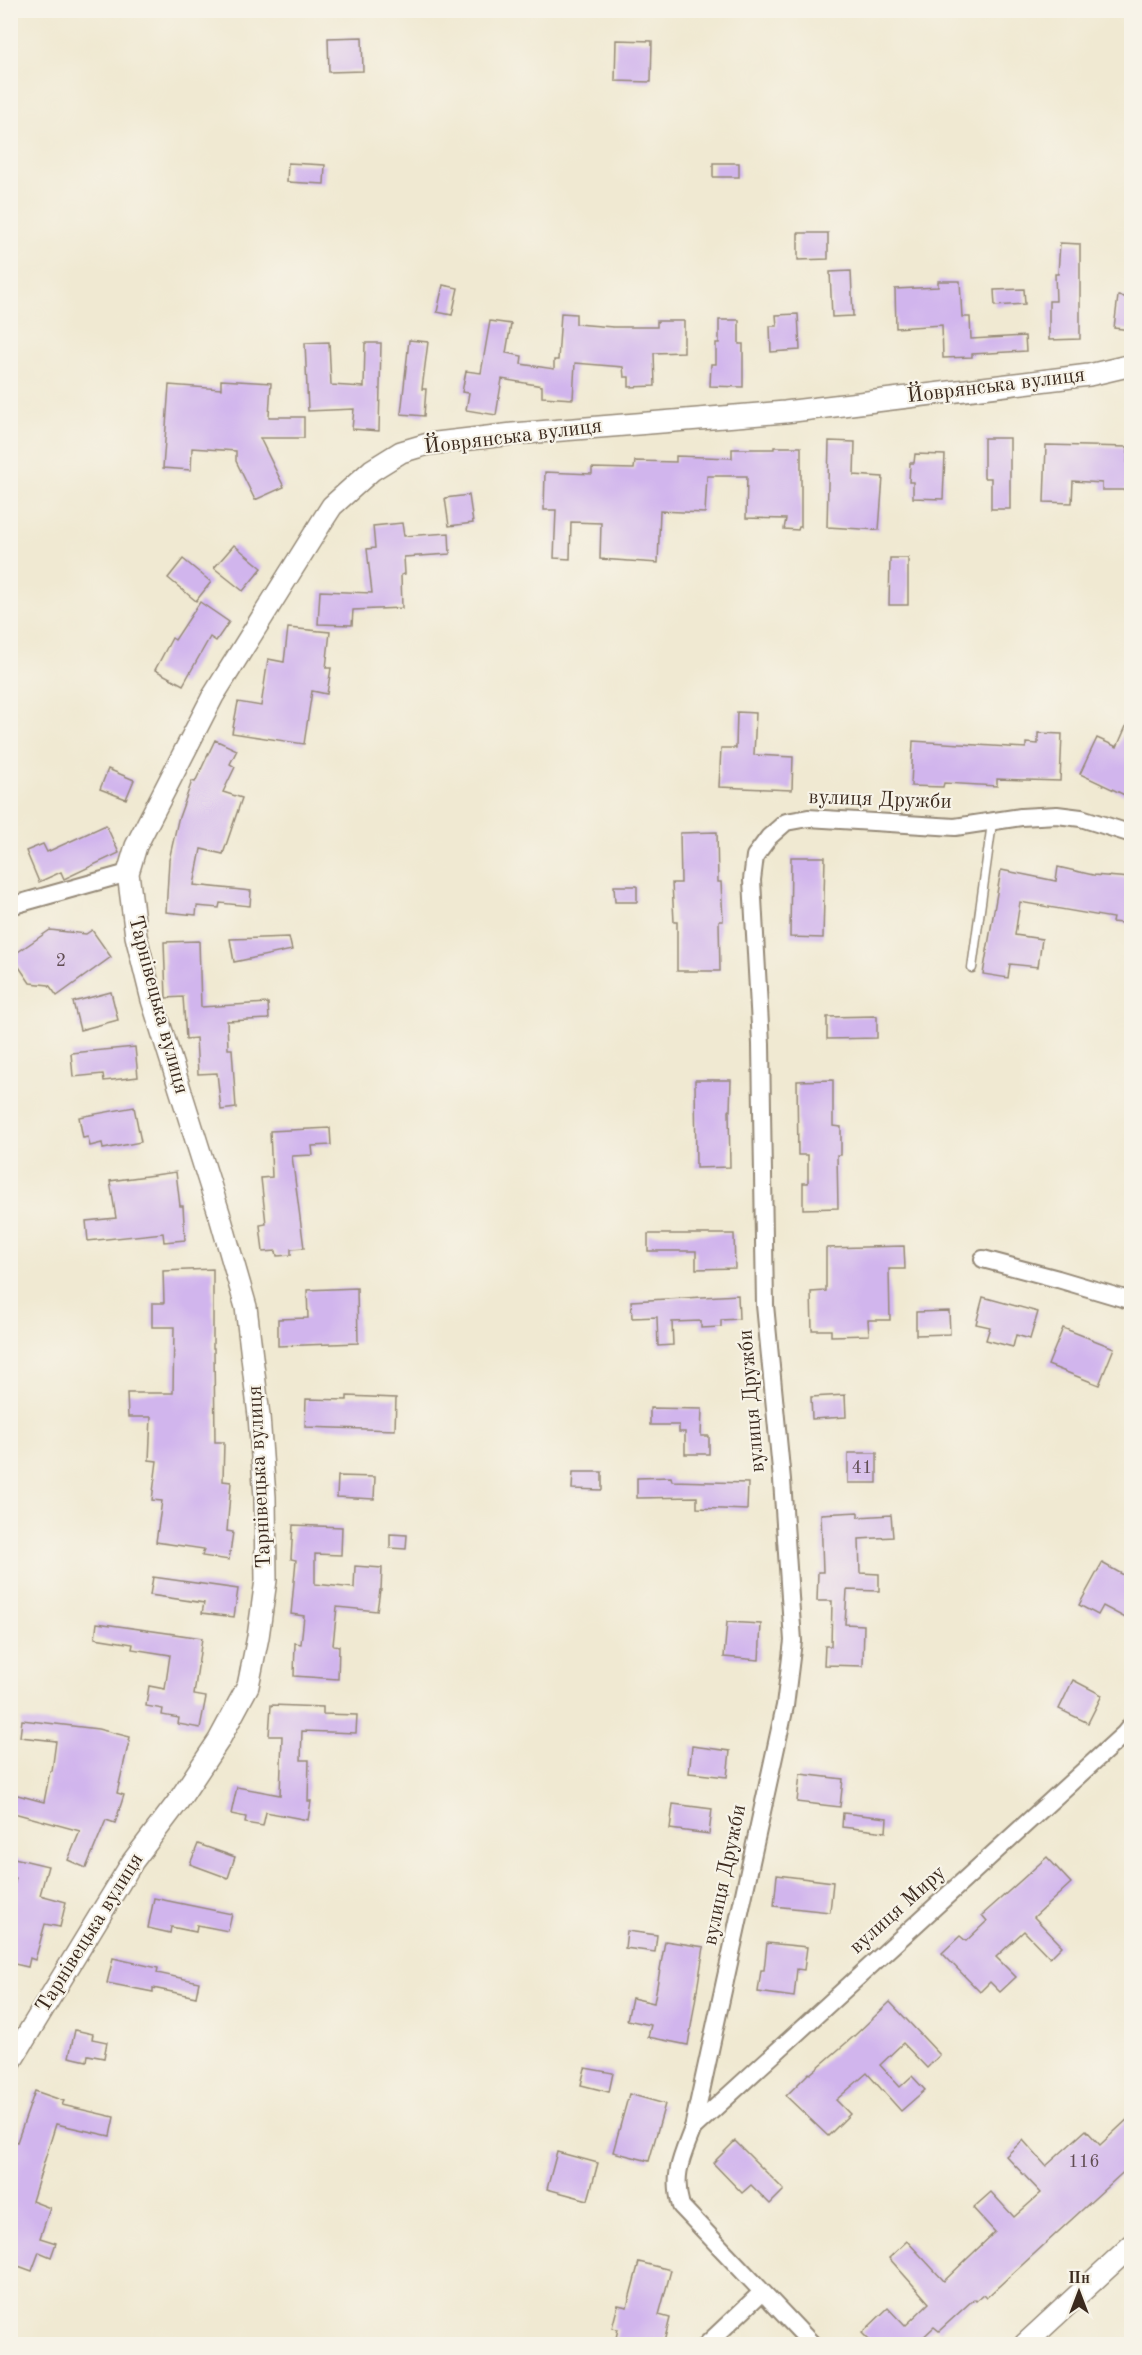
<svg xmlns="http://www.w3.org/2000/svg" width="1142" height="2355" viewBox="0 0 1142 2355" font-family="'Old Standard TT',serif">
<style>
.building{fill:#d1b5ed}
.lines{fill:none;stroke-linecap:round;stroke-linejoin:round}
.service-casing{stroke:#968a78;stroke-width:11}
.minor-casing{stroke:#968a78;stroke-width:20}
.tertiary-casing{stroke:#968a78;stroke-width:24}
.service{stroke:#fff;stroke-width:8}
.minor{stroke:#fff;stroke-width:16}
.tertiary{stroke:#fff;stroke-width:21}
.labels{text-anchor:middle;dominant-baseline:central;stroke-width:4.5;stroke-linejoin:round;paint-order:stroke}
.number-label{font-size:18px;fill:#604d52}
.street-label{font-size:21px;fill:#3b2a1e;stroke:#f7f3e8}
</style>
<rect width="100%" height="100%" fill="#f7f3e8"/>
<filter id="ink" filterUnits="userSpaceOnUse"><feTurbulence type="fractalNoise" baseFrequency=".0167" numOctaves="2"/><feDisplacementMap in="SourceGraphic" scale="12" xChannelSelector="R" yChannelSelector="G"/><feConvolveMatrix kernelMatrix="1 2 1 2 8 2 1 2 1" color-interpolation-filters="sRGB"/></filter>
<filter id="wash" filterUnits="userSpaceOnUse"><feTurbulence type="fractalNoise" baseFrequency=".008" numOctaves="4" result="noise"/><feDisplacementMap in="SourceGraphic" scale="24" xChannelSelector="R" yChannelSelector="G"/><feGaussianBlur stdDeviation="1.35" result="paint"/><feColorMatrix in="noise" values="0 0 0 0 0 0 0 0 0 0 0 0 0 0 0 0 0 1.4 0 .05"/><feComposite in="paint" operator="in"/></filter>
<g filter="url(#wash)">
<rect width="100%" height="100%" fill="#f0e9d2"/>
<g id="blocks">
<g class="building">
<polygon points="362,37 363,71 329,72 328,38"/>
<polygon points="616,40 652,41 651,82 615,81"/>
<polygon points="288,163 325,165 324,184 287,182"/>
<rect x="713" y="163" width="26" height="14"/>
<polygon points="798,233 828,233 828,259 798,260"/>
<polygon points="1060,243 1080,244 1080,339 1049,340 1049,301 1056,301 1055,274 1058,274"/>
<polygon points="851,271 853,316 832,317 830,272"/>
<polygon points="938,281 960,281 962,317 970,317 971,339 1025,336 1026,351 972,354 972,357 943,358 942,325 896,328 895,289 938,287"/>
<polygon points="443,285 458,288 452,315 437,312"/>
<polygon points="1024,289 1025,304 995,306 994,290"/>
<polygon points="1118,296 1131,298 1131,330 1114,328"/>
<polygon points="561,313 576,314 576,324 613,327 657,327 657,321 684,321 684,352 654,353 655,386 629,387 629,377 624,377 623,367 575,363 573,399 542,397 542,386 502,379 496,415 466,410 469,393 462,392 466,371 481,373 490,321 511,324 506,353 522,356 521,364 554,369 554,360 558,360"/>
<polygon points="798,314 800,350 771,352 770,326 777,326 776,315"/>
<polygon points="719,320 739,320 739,344 743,344 743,387 710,386 711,364 716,364 716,343 719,343"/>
<polygon points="409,340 428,342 422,389 426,389 424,416 401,414"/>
<polygon points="329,342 331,385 364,387 365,343 381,343 379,431 352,429 354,409 308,411 305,343"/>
<polygon points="221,380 271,383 269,417 304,417 304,438 260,438 284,487 255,500 236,461 236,451 192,448 191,470 163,468 169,385 221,389"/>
<polygon points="984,438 1010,438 1010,509 991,509 991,478 984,478"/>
<polygon points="829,441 855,442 854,475 883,477 879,530 827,527"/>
<polygon points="1046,445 1128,447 1126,490 1102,490 1102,483 1073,481 1072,503 1044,502"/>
<polygon points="774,447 801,447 801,527 799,527 798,530 784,529 786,519 746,518 747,476 707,476 705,513 660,511 658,563 600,559 601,523 571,522 570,559 554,558 556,510 544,510 545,472 592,474 592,468 634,469 635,461 676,462 676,456 732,458 732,449 774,449"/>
<polygon points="915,454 945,455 943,499 913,498 913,482 909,482 910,463 914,463"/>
<polygon points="469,495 473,523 449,526 445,498"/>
<polygon points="402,523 404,536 449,533 450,554 404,557 405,574 401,575 402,608 353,610 352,625 318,624 320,591 372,593 367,549 375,548 373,526"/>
<polygon points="234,545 262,568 243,591 214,568"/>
<polygon points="890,558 908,558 908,605 889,605"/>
<polygon points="183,559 211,582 196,601 168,578"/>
<polygon points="200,602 229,622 216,641 210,637 183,685 155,670 172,638 175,640"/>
<polygon points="288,628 330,632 326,668 331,668 327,694 312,691 304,744 232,733 238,702 261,706 268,659 284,662"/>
<polygon points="737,712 756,713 754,755 793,757 792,790 719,787 721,748 736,748"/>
<polygon points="1131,715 1131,798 1080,774 1097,738 1117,747"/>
<polygon points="1038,733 1062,734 1060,781 997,779 997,786 944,783 943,787 911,786 913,741 1026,748 1026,743 1038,744"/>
<polygon points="215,740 237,750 230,764 235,767 223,792 242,798 223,854 201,849 194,885 251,891 250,906 220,903 219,908 197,906 196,915 166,912 169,860 178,820 192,781 195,782"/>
<polygon points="108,769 134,780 126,799 100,789"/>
<polygon points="106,825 119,853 64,879 61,872 39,882 26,851 43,844 47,852"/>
<polygon points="717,832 718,882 721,882 723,921 719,921 720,971 677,971 677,922 674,922 672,883 681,883 680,833"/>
<polygon points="791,857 825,857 823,938 790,937"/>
<polygon points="1058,867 1093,875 1131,878 1131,924 1112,922 1113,918 1020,902 1015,935 1042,939 1038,967 1010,964 1008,978 983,974 1001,870 1056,881"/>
<polygon points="614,886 637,886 637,902 615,902"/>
<polygon points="50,930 86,934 92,930 111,957 57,996 49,985 30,983 17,964 16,959 18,952"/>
<polygon points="289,937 292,950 234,962 230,939"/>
<polygon points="199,941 201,1007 268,1003 269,1019 227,1021 228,1049 232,1049 236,1108 221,1110 217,1073 198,1074 196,1038 186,1039 183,997 166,998 164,942"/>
<polygon points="111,992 118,1020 80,1030 73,1002"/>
<polygon points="877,1016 877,1038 827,1039 827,1017"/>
<polygon points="135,1047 138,1077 104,1081 103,1074 73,1077 71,1053"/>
<polygon points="695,1080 731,1080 730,1111 729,1111 730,1167 696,1168"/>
<polygon points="833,1080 833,1126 841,1127 841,1155 837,1155 838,1208 803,1209 803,1183 808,1183 808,1155 798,1155 797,1081"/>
<polygon points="134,1107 141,1142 103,1149 102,1143 90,1146 88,1137 83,1138 79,1117"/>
<polygon points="330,1128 331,1145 312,1146 313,1155 292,1156 304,1248 291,1249 291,1255 277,1256 276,1251 263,1252 260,1225 266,1224 261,1178 272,1177 270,1131"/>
<polygon points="176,1172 180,1206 183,1206 185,1240 164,1242 163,1233 88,1241 86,1221 116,1218 110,1181"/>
<polygon points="648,1234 734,1234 735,1268 696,1269 696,1251 648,1251"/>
<polygon points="904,1246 905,1269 889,1269 890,1320 868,1320 869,1335 831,1336 831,1330 812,1330 811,1292 826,1291 826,1248"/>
<polygon points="213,1269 213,1348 214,1348 215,1442 224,1442 223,1481 231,1482 227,1531 233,1532 229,1560 202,1556 204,1549 156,1542 162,1501 152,1500 157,1461 149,1460 151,1417 128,1417 127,1393 173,1393 174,1327 152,1327 152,1303 164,1303 163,1271"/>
<polygon points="357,1288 358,1343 278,1346 278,1319 308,1318 307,1290"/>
<polygon points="738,1295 739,1319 721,1320 721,1327 701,1328 701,1321 672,1322 673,1345 658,1346 657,1317 632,1318 631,1301"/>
<polygon points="983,1297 1038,1312 1030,1339 1016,1335 1013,1347 986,1340 990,1327 976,1324"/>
<polygon points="949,1311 950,1334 916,1335 916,1312"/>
<polygon points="1063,1328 1114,1348 1099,1385 1048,1365"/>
<polygon points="845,1395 846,1417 812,1419 811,1397"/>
<polygon points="347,1396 396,1398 395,1430 305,1427 306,1399 347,1400"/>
<polygon points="650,1408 702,1409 701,1436 709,1436 709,1454 685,1454 685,1432 679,1432 679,1425 650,1425"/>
<rect x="848" y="1453" width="29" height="30"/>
<polygon points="573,1472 602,1472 602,1490 572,1489"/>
<polygon points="338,1476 375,1477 374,1499 337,1497"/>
<polygon points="671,1477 672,1481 748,1483 747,1510 697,1508 697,1497 637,1498 637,1478"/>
<polygon points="858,1512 858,1517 891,1515 893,1537 859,1539 860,1573 879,1574 879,1591 847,1590 845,1624 864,1625 863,1666 824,1665 825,1646 831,1646 832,1601 817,1601 818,1572 823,1572 821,1514"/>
<polygon points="293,1525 342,1527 341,1555 315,1554 315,1584 354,1588 355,1566 382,1568 381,1590 380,1590 377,1611 337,1607 333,1645 339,1646 338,1679 294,1676 295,1643 301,1644 304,1616 291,1614 296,1560 291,1559"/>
<polygon points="390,1534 407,1535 406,1549 390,1548"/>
<polygon points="1102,1563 1131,1579 1131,1621 1103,1606 1098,1615 1079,1605"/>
<polygon points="153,1577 238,1589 234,1617 202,1613 204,1603 150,1595"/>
<polygon points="727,1622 761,1624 759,1660 724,1657"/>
<polygon points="97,1623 202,1638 194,1695 206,1697 200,1728 178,1724 179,1718 162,1715 163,1709 146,1706 149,1686 165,1689 170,1655 132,1649 133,1644 95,1638"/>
<polygon points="1073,1680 1102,1695 1088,1723 1059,1709"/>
<polygon points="271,1705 323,1707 323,1714 357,1715 356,1733 302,1731 301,1760 309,1760 308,1801 311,1801 308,1820 266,1812 263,1826 245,1823 246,1817 231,1814 237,1787 280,1795 282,1736 269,1736"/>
<polygon points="22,1720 98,1729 130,1737 117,1793 124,1795 115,1823 106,1820 86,1868 68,1860 80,1831 10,1812 10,1793 44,1802 50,1771 52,1771 56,1741 20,1737"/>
<polygon points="692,1746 730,1751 727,1777 689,1773"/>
<polygon points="800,1774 843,1779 840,1807 797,1802"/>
<polygon points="673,1804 712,1809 709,1834 670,1829"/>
<polygon points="843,1813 887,1818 886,1832 842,1827"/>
<polygon points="198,1844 235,1857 228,1878 190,1864"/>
<polygon points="10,1857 48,1866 40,1895 66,1902 60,1927 45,1924 35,1960 30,1958 28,1967 10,1963 10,1901 16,1878 10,1877"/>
<polygon points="1047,1857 1071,1883 1034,1917 1062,1946 1050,1958 1024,1931 996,1957 1016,1977 1000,1992 990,1982 980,1992 942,1953 960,1936 966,1941 987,1921 982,1915"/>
<polygon points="777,1875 833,1882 830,1912 774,1906"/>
<polygon points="154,1898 232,1914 228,1931 197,1925 196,1932 171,1927 170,1933 148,1928"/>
<polygon points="627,1931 657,1935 655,1952 625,1948"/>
<polygon points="665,1941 704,1947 688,2045 648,2037 651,2025 627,2020 632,1998 654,2003"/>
<polygon points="767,1943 807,1947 804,1970 797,1969 794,1997 758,1992 761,1970 764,1970"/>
<polygon points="113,1958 158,1968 157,1973 199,1982 196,1997 153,1988 153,1992 107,1983"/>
<polygon points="890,2002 940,2055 927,2068 903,2043 880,2065 900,2087 912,2076 925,2090 901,2111 867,2073 836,2100 850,2114 828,2136 786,2096 809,2073 810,2074 853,2037"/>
<polygon points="75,2030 93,2034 92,2039 107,2042 104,2058 88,2055 87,2061 69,2057"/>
<polygon points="585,2068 613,2073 609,2092 581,2085"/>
<polygon points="35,2091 64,2101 62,2105 114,2117 110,2136 56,2124 32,2201 50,2208 40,2238 56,2243 51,2257 39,2252 32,2271 10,2263 10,2140 17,2142"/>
<polygon points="629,2094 665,2104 649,2161 613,2152"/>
<polygon points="1131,2116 1131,2165 986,2298 983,2295 976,2301 974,2299 939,2331 934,2327 916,2344 873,2344 862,2333 888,2308 905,2326 929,2303 889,2258 907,2241 944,2281 995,2232 973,2208 991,2192 1014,2217 1041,2193 1006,2156 1023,2140 1046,2166 1086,2130 1100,2145"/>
<polygon points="735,2141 784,2190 770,2204 751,2185 742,2193 713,2163"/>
<polygon points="557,2152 598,2163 588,2200 547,2189"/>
<polygon points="639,2262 671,2270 659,2315 670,2318 664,2342 658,2340 656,2344 625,2344 626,2340 616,2338 618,2329 612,2328 618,2305 627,2307"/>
</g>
</g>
</g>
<g filter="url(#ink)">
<use href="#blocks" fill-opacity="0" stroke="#968a78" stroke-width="1.5"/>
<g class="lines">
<g class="service-casing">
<polyline id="service" points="972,968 992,823"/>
</g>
<g class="minor-casing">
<g id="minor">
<polyline points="10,906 128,873"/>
<polyline points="983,1259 1058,1279 1132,1301"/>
<polyline points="693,2128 1124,1734 1132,1724"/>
<polyline points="707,2344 762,2292"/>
<path d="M 812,2344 L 681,2206 C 672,2174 682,2157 693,2128 L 785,1706 L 793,1641 L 782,1480 L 765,1305 L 761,1044 L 752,880 L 755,856 L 769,837 L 786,822 L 808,818 L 955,827 L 1021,817 L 1057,815 L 1081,818 L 1132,834"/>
</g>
</g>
<g class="tertiary-casing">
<g id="tertiary">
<polyline points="10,2063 133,1861 177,1803 219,1740 248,1686 258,1637 266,1580 265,1497 259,1416 246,1307 219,1213 152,1000 136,936 128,873 136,846 213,696 323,520 332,506 372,470 401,452 428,444 513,434 785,412 1089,375 1132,365"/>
<polyline points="1025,2344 1132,2245"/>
</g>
</g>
<use href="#service" class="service"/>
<use href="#minor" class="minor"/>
<use href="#tertiary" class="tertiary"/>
</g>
</g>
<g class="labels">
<g class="number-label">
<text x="61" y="961">2</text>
<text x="862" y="1468">41</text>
<text x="1084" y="2162">116</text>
</g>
<g class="street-label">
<text transform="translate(996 386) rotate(-7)">Йоврянська вулиця</text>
<text transform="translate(513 437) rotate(-7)">Йоврянська вулиця</text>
<text transform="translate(880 800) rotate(2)">вулиця Дружби</text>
<text transform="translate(158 1005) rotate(75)">Тарнівецька вулиця</text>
<text transform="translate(752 1401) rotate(-95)">вулиця Дружби</text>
<text transform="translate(260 1477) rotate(-93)">Тарнівецька вулиця</text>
<text transform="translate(725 1875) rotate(-78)">вулиця Дружби</text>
<text transform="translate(898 1910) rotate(-42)">вулиця Миру</text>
<text transform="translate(90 1933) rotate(-58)">Тарнівецька вулиця</text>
</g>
</g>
<rect width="1142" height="2355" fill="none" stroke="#f7f3e8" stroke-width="36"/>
<g transform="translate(1079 2292)" stroke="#f7f3e8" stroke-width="4.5" paint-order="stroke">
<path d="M0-4.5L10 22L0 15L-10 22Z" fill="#3b2a1e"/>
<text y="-9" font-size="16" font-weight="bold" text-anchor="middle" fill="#3b2a1e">Пн</text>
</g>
</svg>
